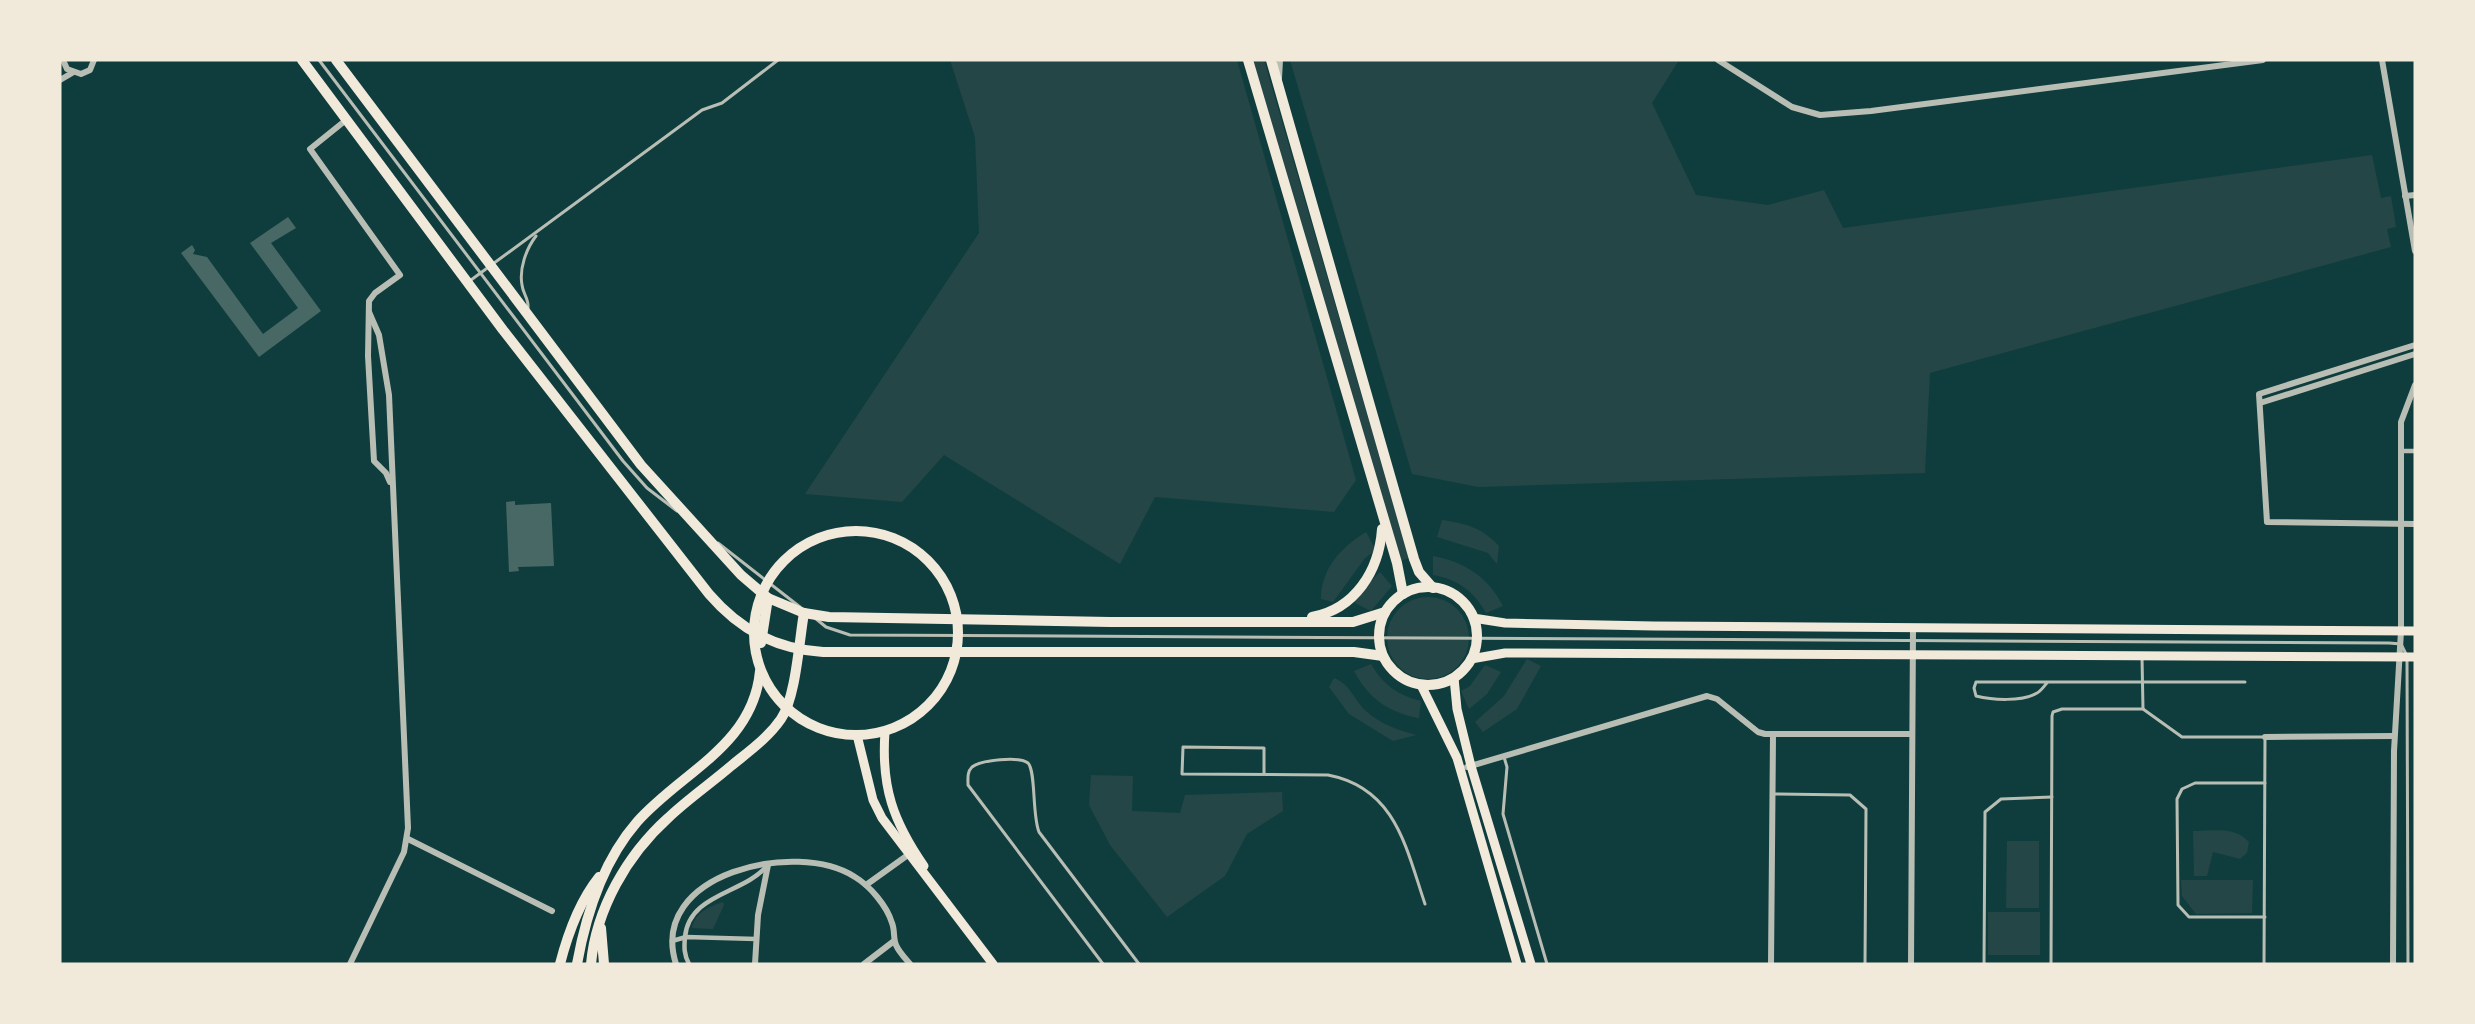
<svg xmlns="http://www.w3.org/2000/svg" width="2475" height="1024" viewBox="0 0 2475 1024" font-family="'Varela Round',sans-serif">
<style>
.green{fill:#244646}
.building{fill:#486865}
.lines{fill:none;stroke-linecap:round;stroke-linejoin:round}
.service{stroke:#b8beb3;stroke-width:3}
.pedestrian{stroke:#b8beb3;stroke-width:4.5}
.minor{stroke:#b8beb3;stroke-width:6}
.secondary{stroke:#f1e9da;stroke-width:9}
.primary{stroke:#f1e9da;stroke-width:10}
</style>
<rect width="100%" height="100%" fill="#0f3d3e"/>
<g class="green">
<polygon points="950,60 1237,60 1356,480 1334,512 1155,497 1120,564 944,455 902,502 805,494 979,233 975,137"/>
<polygon points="1252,60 1264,60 1409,558 1400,561"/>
<polygon points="1290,60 1679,60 1652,103 1696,195 1768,205 1824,190 1843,228 2372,155 2381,198 2391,196 2396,227 2387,229 2391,247 1930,373 1925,473 1478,487 1412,474"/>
<path d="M 1442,520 C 1467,524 1481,527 1499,546 L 1497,564 L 1488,553 L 1437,537 Z"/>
<path d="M 1366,532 L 1376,550 L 1365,558 L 1333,602 L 1321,599 C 1321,569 1341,547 1366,532 Z"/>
<path d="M 1433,556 C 1465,562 1488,577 1503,606 L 1486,613 C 1474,591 1457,579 1433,575 Z"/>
<polygon points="1380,572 1392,586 1371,611 1355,603 1361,591"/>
<circle cx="1428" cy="638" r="41"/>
<polygon points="1527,659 1541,666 1517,709 1483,732 1475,722 1504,696"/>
<path d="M 1371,664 C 1383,685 1398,695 1421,701 L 1419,718 C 1389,713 1368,698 1354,671 Z"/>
<polygon points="1485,665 1501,672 1487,694 1469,709 1461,691 1470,686"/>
<path d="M 1334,678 C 1350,684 1354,700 1366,711 C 1380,724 1398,730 1416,735 L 1393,741 L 1349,714 L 1329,687 Z"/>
<polygon points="1091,775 1133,776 1132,811 1180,813 1185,795 1282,792 1283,811 1247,834 1225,876 1167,917 1110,845 1089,805"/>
<path d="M 2193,831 C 2213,831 2235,826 2249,842 L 2247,853 L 2240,859 L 2213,852 L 2207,876 L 2194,876 Z"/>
<polygon points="2007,841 2039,841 2039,908 2006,908"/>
<polygon points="2181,880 2253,880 2252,913 2196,914 2182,896"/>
<path d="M 723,902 L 724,905 L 713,929 L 692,928 C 694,913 710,906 723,902 Z"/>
<rect x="1988" y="912" width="52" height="43"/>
</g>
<g class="building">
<polygon points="288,217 296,228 271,243 321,311 259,357 181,253 192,245 195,250 193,254 207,257 263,334 298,308 250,243"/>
<polygon points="515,501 515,505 551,503 554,566 518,567 519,571 509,572 506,502"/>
</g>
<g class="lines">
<g class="service">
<polyline points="319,60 623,461 647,488 677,511"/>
<polyline points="471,280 702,110 722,103 778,60"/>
<path d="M 528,308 C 529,299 523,294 522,285 C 519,269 526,249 536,236"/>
<polyline points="718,543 800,607"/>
<polyline points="815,618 826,627 850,635 2389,643 2401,644 2406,654"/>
<polyline points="2142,657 2143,709"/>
<polyline points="2407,660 2408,964"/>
<path d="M 2047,683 C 2044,686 2041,691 2037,693 C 2022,702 1992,700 1976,696 L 1974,688 L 1976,682 L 2245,682"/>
<polyline points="1504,757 1507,767 1503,814 1547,964"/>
<path d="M 1264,774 L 1264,748 L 1183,747 L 1182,774 L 1328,775 C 1396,788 1406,848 1425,904"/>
<polyline points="1773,794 1850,795 1866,809 1865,964"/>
<polyline points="2265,917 2189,917 2178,905 2177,799 2182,789 2195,783 2265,783"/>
<path d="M 1103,964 L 968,785 C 968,778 967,772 972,767 C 981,760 1019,756 1028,763 C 1036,771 1032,815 1039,832 L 1139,964"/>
<polyline points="1984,964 1985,812 2001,799 2052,797"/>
<polyline points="2051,964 2052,716 2053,712 2062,709 2143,709 2182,737 2265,737 2264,964"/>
</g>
<g class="pedestrian">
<polyline points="2401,451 2415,451"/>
<polyline points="672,941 686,937 756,939"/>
<path d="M 689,964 C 684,955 684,947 685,937 C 689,894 742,894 766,867"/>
</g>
<g class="minor">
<polyline points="63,60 67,69 81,74 90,70 94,60"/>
<polyline points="1718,60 1792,107 1820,115 1871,111 2263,60"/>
<polyline points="2382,60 2415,251"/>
<polyline points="1279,78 1280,60"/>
<polyline points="60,80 72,73"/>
<polyline points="346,120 310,149 400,275 375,293 369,301 368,356 374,461 386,473 390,482"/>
<polyline points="2405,196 2415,195"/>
<polyline points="2415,345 2259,394 2267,522 2415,524"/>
<polyline points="2260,403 2415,354"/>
<polyline points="2265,737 2394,736"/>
<polyline points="1467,767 1707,696 1717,699 1758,732 1765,734 1912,734"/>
<polyline points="408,839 552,911"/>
<polyline points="866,885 912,852"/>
<polyline points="350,964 404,852 408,828 389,395 379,335 369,312"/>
<path d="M 676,964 C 647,873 797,839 855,877 C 870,886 887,906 892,923 C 895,930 893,938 896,945 C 899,952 905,958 910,964"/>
<polyline points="755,964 758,915 768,865"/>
<polyline points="864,964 894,941"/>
<polyline points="1771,964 1773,735"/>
<polyline points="1911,964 1913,628"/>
<polyline points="2393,964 2394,751 2401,631 2401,422 2415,385"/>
</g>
<g class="secondary">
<polyline points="1473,618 1505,623 1654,626 2415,631"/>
<polyline points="1471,659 1505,653 2415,657"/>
<polyline points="1454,678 1457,709 1471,766 1531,964"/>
<polyline points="1421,685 1457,758 1517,964"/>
<path d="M 885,732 C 881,787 893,821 924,866"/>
<polyline points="857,735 873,800 882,818 993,964"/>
</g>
<g class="primary">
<path d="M 302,60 L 503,330 L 709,594 C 740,630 776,649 823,652 L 1354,652 L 1383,656"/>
<polyline points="336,60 641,465 741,575 768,598 804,613 829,617 1110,622 1353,622 1385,612"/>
<polyline points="1248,60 1397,563 1403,594"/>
<polyline points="1271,60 1414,559 1419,572 1433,588"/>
<circle cx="856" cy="633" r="102"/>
<circle cx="1428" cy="636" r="49"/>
<path d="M 1312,617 C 1355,609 1379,571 1382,529"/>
<polyline points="761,643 768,598"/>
<polyline points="601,928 604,964"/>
<path d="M 560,964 C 568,933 579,902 599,877"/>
<path d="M 577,964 C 586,914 603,861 637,822 C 681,772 753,746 760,671"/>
<path d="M 591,964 C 596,909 627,855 668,818 C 688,799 710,784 731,766 C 748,752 768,738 781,719 C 796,697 799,641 804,613"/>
</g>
</g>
<rect width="2475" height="1024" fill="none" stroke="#f1e9da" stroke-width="123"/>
</svg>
